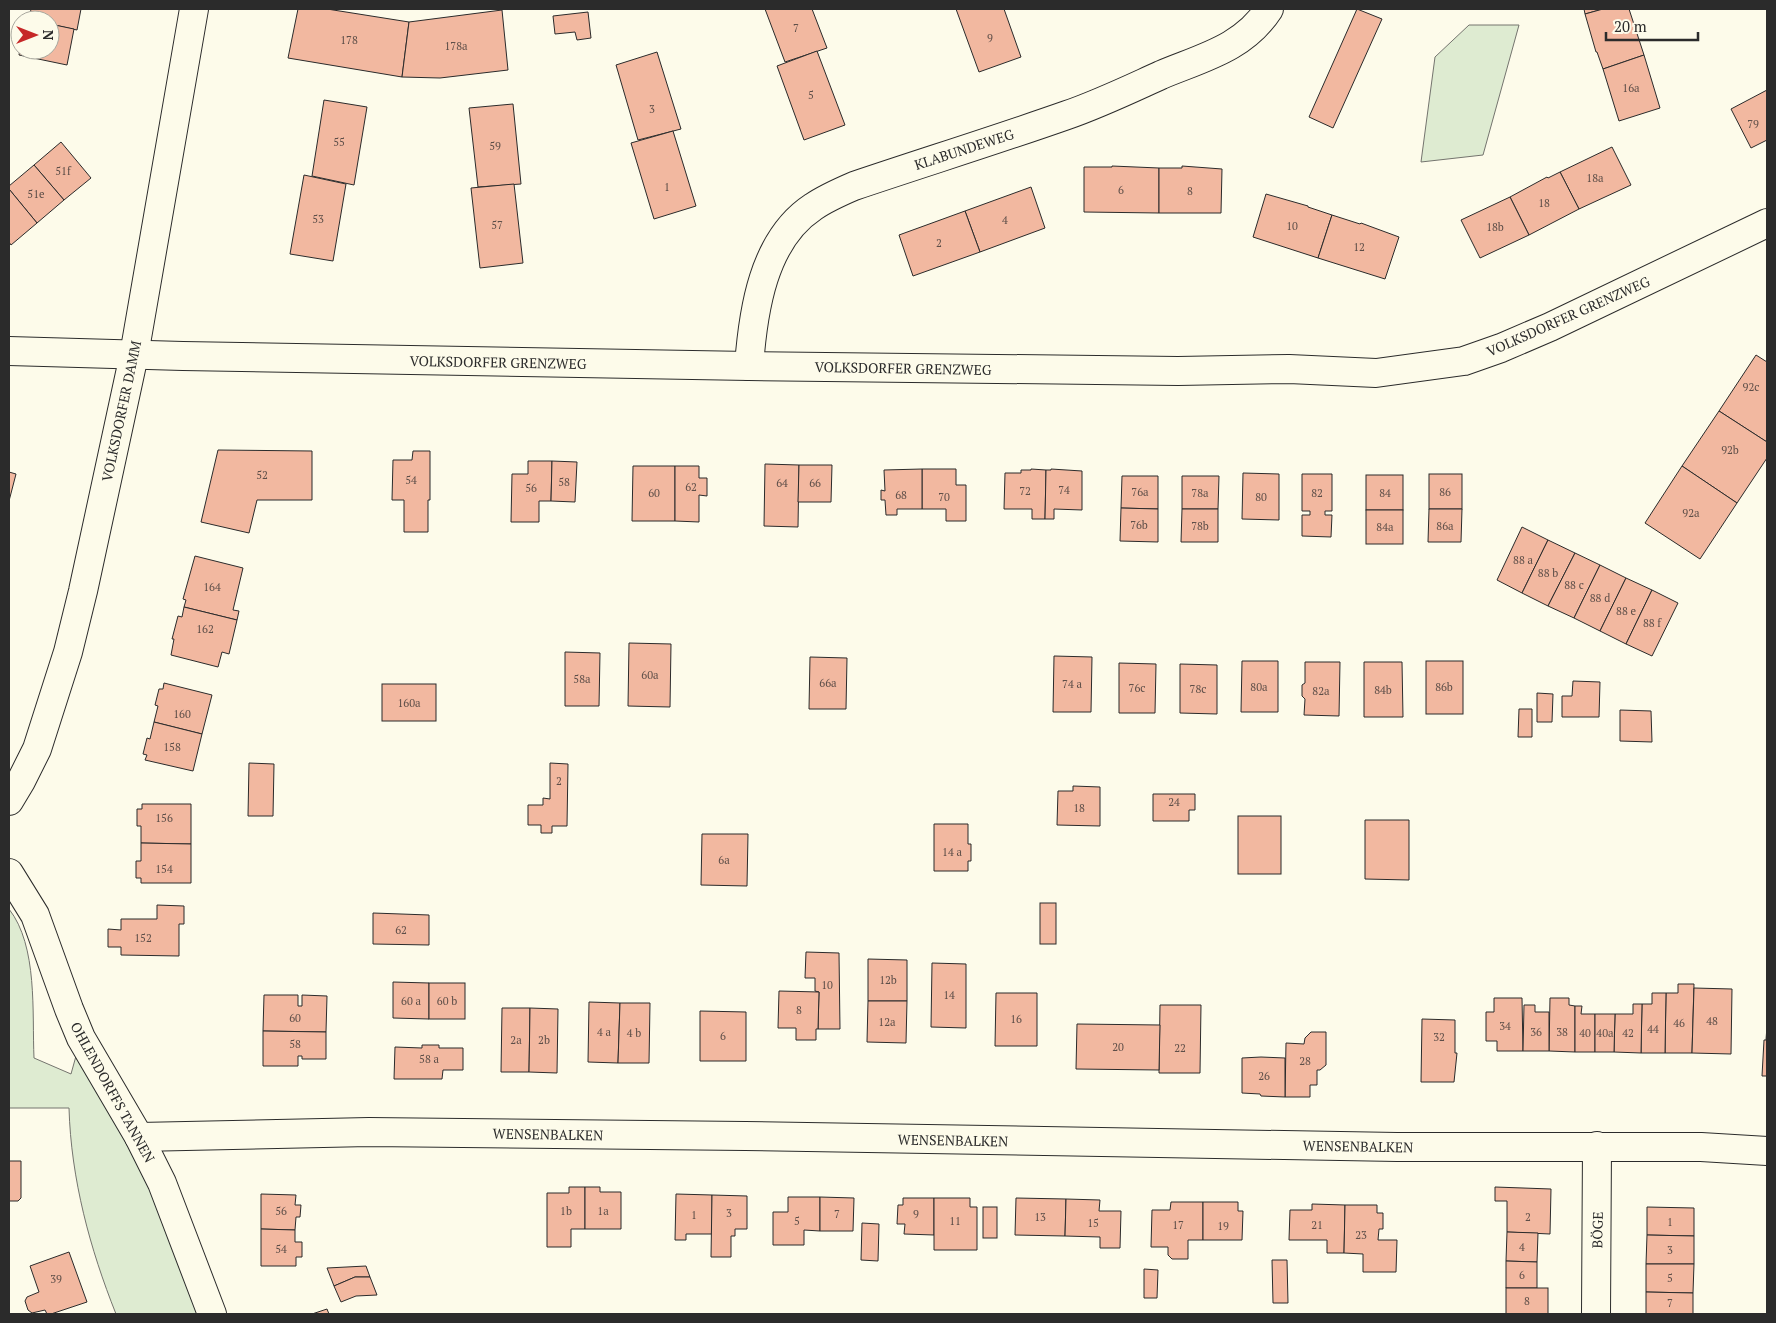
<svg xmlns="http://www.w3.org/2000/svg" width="1776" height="1323" viewBox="0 0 1776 1323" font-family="'PT Serif',serif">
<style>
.green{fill:#deebd1;stroke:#74746e}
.building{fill:#f2b8a0;stroke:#2b2b2b}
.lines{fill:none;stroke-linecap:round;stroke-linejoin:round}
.minor-casing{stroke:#2b2b2b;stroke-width:30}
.major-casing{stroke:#2b2b2b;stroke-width:30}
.minor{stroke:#fdfbea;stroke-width:28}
.major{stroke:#fdfbea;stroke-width:28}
.labels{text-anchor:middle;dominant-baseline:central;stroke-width:4;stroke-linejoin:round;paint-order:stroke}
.number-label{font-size:11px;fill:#5d4e48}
.street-label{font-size:14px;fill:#2b2b2b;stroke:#fdfbea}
</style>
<rect width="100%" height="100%" fill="#fdfbea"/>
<g class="green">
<polygon points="1469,25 1519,25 1483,155 1421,162 1435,57"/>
<path d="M 9,909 C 38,946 32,1013 34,1058 L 71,1074 L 81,1038 L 212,1314 L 116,1314 C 90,1249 71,1179 69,1108 L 9,1108 Z"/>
</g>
<g class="building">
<polygon points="31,9 81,9 77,30 50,24 50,20 29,20"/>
<polygon points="298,9 327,9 409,22 402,77 288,58"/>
<polygon points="765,9 812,9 827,48 785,62"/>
<polygon points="956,9 1004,9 1021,57 979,72"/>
<polygon points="1357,9 1382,19 1333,128 1309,117"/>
<polygon points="1584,9 1603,9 1585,14"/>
<polygon points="1603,9 1629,9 1644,55 1603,69 1597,52 1596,52 1585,14"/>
<polygon points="502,10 508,70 440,78 402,77 409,22"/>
<polygon points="588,12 591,38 577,40 575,32 555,34 553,16"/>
<polygon points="50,24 74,29 67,65 19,55 20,49 50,50"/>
<polygon points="817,51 845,125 804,140 777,66"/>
<polygon points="657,52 681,129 638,140 616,65"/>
<polygon points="1644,55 1660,108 1619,121 1603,69"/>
<polygon points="1767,90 1767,140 1751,148 1731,109"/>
<polygon points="324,100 367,107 354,185 312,176"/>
<polygon points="513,104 521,184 478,187 469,108"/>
<polygon points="673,131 696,206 654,219 631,143"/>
<polygon points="61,142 91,178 64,200 34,165"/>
<polygon points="1612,147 1631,185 1579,209 1560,172"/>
<polygon points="34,165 64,200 37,223 9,189 9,186"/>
<polygon points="1112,166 1159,168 1159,213 1084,212 1084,167 1112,167"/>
<polygon points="1182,166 1222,169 1221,213 1159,213 1159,168 1182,168"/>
<polygon points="1560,172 1579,209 1529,235 1510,197 1547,177 1548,178"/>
<polygon points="304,175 346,184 333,261 290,254"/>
<polygon points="514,184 523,263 480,268 471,188"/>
<polygon points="1031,187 1045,228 980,252 965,211"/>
<polygon points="9,189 37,223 11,245 9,242"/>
<polygon points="1266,194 1308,206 1308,207 1332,215 1318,258 1253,237"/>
<polygon points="1510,197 1529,235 1480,258 1461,220"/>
<polygon points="965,211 980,252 913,276 899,235"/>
<polygon points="1332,215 1360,224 1361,223 1399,237 1385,279 1318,258"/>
<polygon points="1756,355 1767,362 1767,442 1719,411"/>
<polygon points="1719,411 1767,442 1767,458 1737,503 1682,466"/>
<polygon points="218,450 312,451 312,500 257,500 249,533 201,522"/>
<polygon points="413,451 430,451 430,500 428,500 428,532 404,532 404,500 392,500 393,460 412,460"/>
<polygon points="528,461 552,461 551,501 539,501 539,522 511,522 512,474 528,474"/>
<polygon points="552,461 577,462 575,502 551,501"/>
<polygon points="765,464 799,465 798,527 764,526"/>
<polygon points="799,465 832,465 831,502 798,502"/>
<polygon points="633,466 675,466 675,521 632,521"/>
<polygon points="675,466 699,466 699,478 707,478 707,496 699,495 699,522 675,521"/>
<polygon points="1682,466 1737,503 1700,559 1645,523"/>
<polygon points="922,469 956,469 956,485 966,485 966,521 946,521 946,509 922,509"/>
<polygon points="922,469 922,509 897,509 897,515 886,515 885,500 881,500 881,490 885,491 884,470"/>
<polygon points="1031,469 1046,470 1045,519 1032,519 1032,509 1004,509 1005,473 1021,473 1021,470 1031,470"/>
<polygon points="1051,469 1082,471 1082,510 1054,509 1054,519 1045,519 1046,470 1051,470"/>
<polygon points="9,472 16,474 9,501"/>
<polygon points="1243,473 1279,474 1279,520 1242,519"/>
<polygon points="1302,474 1332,474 1332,511 1325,511 1325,515 1332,515 1331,537 1302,536 1302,515 1310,515 1310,511 1302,511"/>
<rect x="1429" y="474" width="33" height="35"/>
<rect x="1366" y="475" width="37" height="35"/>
<polygon points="1122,476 1158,476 1158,509 1121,508"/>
<polygon points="1182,476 1219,476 1218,509 1182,509"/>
<polygon points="1121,508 1158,509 1158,542 1120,541"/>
<polygon points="1182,509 1218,509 1218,542 1181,542"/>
<polygon points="1429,509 1462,509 1461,542 1428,542"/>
<rect x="1366" y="510" width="37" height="34"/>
<polygon points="1522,527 1548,540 1522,593 1497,580"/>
<polygon points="1548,540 1575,553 1548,606 1522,593"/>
<polygon points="1575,553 1600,565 1574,618 1548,606"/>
<polygon points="195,556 243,568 233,610 239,611 237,620 184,607 186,600 183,599"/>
<polygon points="1600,565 1626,578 1600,631 1574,618"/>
<polygon points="1626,578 1652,590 1626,644 1600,631"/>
<polygon points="1652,590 1678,603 1652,656 1626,644"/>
<polygon points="184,607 237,620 229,654 222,652 218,667 171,655 174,639 172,639 178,616 182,617"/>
<polygon points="629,643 671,644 670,707 628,706"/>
<polygon points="565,652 600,653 599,706 565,706"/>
<polygon points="1054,656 1092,657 1091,712 1053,712"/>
<polygon points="810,657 847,658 846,709 809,709"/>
<polygon points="1242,661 1278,661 1278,712 1241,712"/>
<rect x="1426" y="661" width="37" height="53"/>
<polygon points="1305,662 1340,662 1339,716 1304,715 1305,699 1302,696 1302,685 1305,683"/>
<polygon points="1364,662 1402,662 1403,717 1364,717"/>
<polygon points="1119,663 1156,664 1155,713 1119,713"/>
<polygon points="1180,664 1217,665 1217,714 1180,713"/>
<polygon points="1573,681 1600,682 1599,717 1562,717 1562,696 1572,696"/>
<polygon points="164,683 212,695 202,734 154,722 158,706 155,705 159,689 163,689"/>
<rect x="382" y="684" width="54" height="37"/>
<polygon points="1537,693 1553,694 1552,722 1537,722"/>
<polygon points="1519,709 1532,709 1532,737 1518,737"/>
<polygon points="1620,710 1651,711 1652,742 1620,741"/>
<polygon points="154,722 202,734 193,771 145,760 147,755 143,754 147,738 150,739"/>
<polygon points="249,763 274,764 273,816 248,816"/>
<polygon points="550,763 568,764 567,826 552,826 552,833 541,833 541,825 528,825 528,805 543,805 543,798 550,799"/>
<polygon points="1073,786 1100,787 1100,826 1057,825 1058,791 1073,791"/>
<polygon points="1153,794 1195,794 1195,810 1189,810 1189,821 1153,821"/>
<polygon points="142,804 191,804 191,844 141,843 141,826 137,826 137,809 142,809"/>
<rect x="1238" y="816" width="43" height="58"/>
<polygon points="1365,820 1409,820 1409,880 1365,879"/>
<polygon points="934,824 968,824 968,844 971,844 971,861 968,861 968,871 934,871"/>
<polygon points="702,834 748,834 747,886 701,885"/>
<polygon points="141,843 191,844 191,883 141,883 141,878 136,878 136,861 141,861"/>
<rect x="1040" y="903" width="16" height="41"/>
<polygon points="157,905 184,906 184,924 179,924 179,956 121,955 121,947 108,947 108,929 121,930 121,919 157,919"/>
<polygon points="373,913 429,915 429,945 373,944"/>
<polygon points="806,952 839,953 840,1029 818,1029 819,992 815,991 815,978 805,978"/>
<polygon points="868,959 907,960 907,1001 868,1001"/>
<polygon points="932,963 966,964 966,1028 931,1027"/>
<polygon points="393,982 429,983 429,1019 393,1018"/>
<rect x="429" y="983" width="36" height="36"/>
<polygon points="1678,984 1694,984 1692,1053 1665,1053 1666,993 1678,993"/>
<polygon points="1694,988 1732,989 1731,1054 1692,1053"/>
<polygon points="779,991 819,992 818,1029 816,1029 816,1040 796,1040 796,1028 778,1028"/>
<polygon points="996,993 1037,993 1037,1046 995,1046"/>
<polygon points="1652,993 1666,993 1665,1053 1641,1053 1642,1004 1652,1004"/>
<polygon points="264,995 298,995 298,1006 302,1006 302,995 327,996 326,1032 263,1031"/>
<polygon points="1494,998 1522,998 1523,1051 1497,1051 1497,1041 1486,1041 1486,1012 1494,1012"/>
<polygon points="1550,998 1569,998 1569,1005 1575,1006 1575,1052 1549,1051"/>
<polygon points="868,1001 907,1001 906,1043 867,1042"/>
<polygon points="589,1002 620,1003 618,1063 588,1062"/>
<polygon points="620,1003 650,1003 649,1063 618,1063"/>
<polygon points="1633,1004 1642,1004 1641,1053 1614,1052 1615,1014 1633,1014"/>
<polygon points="1160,1005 1201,1005 1200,1073 1159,1073"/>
<polygon points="1524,1005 1535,1005 1535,1012 1549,1012 1549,1051 1523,1051"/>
<polygon points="1575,1006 1582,1006 1581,1014 1595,1014 1595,1052 1575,1052"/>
<polygon points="502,1008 530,1008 529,1072 501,1072"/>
<polygon points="530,1008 558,1009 557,1073 529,1072"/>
<polygon points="700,1011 746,1012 746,1061 700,1061"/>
<polygon points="1595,1014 1615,1014 1614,1052 1595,1052"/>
<polygon points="1422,1019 1455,1020 1455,1053 1457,1053 1454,1082 1421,1082"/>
<polygon points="1077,1024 1160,1025 1159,1070 1076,1069"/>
<polygon points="1767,1026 1767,1076 1762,1076 1764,1040 1766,1040"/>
<polygon points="263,1031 326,1032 326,1059 302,1059 302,1056 298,1056 298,1066 263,1066"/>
<polygon points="1311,1032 1326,1032 1326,1065 1320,1070 1317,1070 1317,1085 1310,1085 1310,1097 1285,1097 1286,1043 1304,1044 1305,1038"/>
<polygon points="422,1045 439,1045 439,1048 463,1048 463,1070 443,1070 442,1079 394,1079 395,1047 422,1048"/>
<polygon points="1261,1057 1285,1058 1285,1097 1261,1096 1260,1094 1242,1093 1242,1058"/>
<polygon points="9,1161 21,1161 21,1198 18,1201 9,1201"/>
<polygon points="569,1187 585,1187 585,1229 571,1229 571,1247 547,1247 547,1193 569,1193"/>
<polygon points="585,1187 600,1187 600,1192 621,1192 621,1229 585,1229"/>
<polygon points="1495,1187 1551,1189 1550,1234 1507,1232 1507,1201 1495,1201"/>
<polygon points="261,1194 296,1195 295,1205 301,1205 300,1217 296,1217 295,1230 261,1229"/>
<polygon points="676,1194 712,1195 712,1234 686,1234 686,1240 675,1240"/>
<polygon points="712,1195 747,1196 747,1229 735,1229 735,1236 731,1236 731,1257 711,1257"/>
<polygon points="788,1197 820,1197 820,1231 804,1230 804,1245 773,1245 773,1212 788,1212"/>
<polygon points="820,1197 854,1198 853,1231 820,1231"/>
<polygon points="903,1198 934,1198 934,1235 904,1234 905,1224 897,1224 898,1205 903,1205"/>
<polygon points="934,1198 970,1198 970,1207 977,1207 977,1250 934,1250"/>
<polygon points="1016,1198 1066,1199 1065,1236 1015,1235"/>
<polygon points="1066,1199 1100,1200 1099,1211 1121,1211 1120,1248 1100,1248 1100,1237 1065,1236"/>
<polygon points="1171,1202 1203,1202 1203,1240 1188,1240 1188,1259 1172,1259 1168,1255 1168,1247 1151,1247 1152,1210 1170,1210"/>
<polygon points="1203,1202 1238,1202 1238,1211 1243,1211 1242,1240 1203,1240"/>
<polygon points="1312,1204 1345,1205 1344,1253 1327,1253 1327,1240 1289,1240 1290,1210 1312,1210"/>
<polygon points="1345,1205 1377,1205 1377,1213 1383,1213 1383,1229 1379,1229 1378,1240 1397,1240 1396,1272 1363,1272 1363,1254 1344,1253"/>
<rect x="983" y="1207" width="14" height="31"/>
<polygon points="1647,1207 1694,1208 1694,1236 1647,1235"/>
<polygon points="862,1223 879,1224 878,1261 861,1260"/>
<polygon points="261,1229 295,1230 295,1242 302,1242 302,1257 296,1257 296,1266 261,1266"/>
<polygon points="1507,1232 1538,1233 1537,1262 1506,1261"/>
<polygon points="1647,1235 1694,1236 1694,1264 1646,1264"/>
<polygon points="69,1252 87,1302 51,1314 47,1314 45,1310 32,1313 28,1310 25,1301 27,1297 39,1292 30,1266"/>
<polygon points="1272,1260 1287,1260 1288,1303 1273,1303"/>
<polygon points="1506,1261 1537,1262 1537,1288 1506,1288"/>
<polygon points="1646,1264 1694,1264 1693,1293 1646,1292"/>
<polygon points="366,1266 370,1277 355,1277 334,1286 327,1268"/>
<polygon points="1144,1269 1158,1270 1157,1298 1144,1298"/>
<polygon points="355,1277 370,1277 377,1295 356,1296 341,1302 334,1286"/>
<rect x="1506" y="1288" width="42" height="26"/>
<polygon points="1646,1292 1693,1293 1693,1314 1646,1314"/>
<polygon points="327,1309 329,1314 312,1314"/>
</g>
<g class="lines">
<g class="minor-casing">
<g id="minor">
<polyline points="9,351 183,356 749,366 1178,371 1289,369 1376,373 1464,361 1501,348 1550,327 1767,223"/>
<path d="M 749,366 C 753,311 763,240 813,207 C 826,198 840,192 854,186 C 925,162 996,140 1067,115 C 1099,104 1130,89 1161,75 C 1201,58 1243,49 1269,9"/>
<polyline points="9,873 35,915 69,1009 81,1038 139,1137 162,1183 212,1314"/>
<polyline points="139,1137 369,1132 745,1136 1397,1147 1701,1147 1767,1151"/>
<polyline points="1596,1314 1597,1146"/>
</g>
</g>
<g class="major-casing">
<polyline id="major" points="9,801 21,781 37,749 68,652 83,591 134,355 194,9"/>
</g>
<use href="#minor" class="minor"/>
<use href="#major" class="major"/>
</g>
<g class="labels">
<g class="number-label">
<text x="796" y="28">7</text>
<text x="990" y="38">9</text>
<text x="349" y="40">178</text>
<text x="456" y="46">178a</text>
<text x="1631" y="88">16a</text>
<text x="811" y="95">5</text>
<text x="652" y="109">3</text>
<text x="1753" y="124">79</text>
<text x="339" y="142">55</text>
<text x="495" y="146">59</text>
<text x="63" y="171">51f</text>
<text x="1595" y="178">18a</text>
<text x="667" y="187">1</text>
<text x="1121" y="190">6</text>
<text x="1190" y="191">8</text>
<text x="36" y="194">51e</text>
<text x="1544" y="203">18</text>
<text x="318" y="219">53</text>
<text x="1005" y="220">4</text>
<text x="497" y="225">57</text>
<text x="1292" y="226">10</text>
<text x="1495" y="227">18b</text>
<text x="939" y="243">2</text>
<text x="1359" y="247">12</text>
<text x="1751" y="387">92c</text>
<text x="1730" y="450">92b</text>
<text x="262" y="475">52</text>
<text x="411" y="480">54</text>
<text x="564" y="482">58</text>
<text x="782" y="483">64</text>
<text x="815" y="483">66</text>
<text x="691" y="487">62</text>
<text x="531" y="488">56</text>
<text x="1064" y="490">74</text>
<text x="1025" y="491">72</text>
<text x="1140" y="492">76a</text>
<text x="1445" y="492">86</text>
<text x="654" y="493">60</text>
<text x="1200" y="493">78a</text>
<text x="1317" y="493">82</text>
<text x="1385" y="493">84</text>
<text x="901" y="495">68</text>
<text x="944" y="497">70</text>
<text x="1261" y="497">80</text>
<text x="1691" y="513">92a</text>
<text x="1139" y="525">76b</text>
<text x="1200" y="526">78b</text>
<text x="1445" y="526">86a</text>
<text x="1385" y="527">84a</text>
<text x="1523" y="560">88 a</text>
<text x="1548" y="573">88 b</text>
<text x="1574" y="585">88 c</text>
<text x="212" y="587">164</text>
<text x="1600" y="598">88 d</text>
<text x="1626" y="611">88 e</text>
<text x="1652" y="623">88 f</text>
<text x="205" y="629">162</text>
<text x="650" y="675">60a</text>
<text x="582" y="679">58a</text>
<text x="828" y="683">66a</text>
<text x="1072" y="684">74 a</text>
<text x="1259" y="687">80a</text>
<text x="1444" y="687">86b</text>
<text x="1137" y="688">76c</text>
<text x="1198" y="689">78c</text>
<text x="1383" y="690">84b</text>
<text x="1321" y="691">82a</text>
<text x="409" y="703">160a</text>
<text x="182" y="714">160</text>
<text x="172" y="747">158</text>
<text x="559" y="781">2</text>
<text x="1174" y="802">24</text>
<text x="1079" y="808">18</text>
<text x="164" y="818">156</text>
<text x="952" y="852">14 a</text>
<text x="724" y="860">6a</text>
<text x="164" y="869">154</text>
<text x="401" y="930">62</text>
<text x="143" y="938">152</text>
<text x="888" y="980">12b</text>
<text x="827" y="985">10</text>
<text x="949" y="995">14</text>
<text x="411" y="1001">60 a</text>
<text x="447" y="1001">60 b</text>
<text x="799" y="1010">8</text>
<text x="295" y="1018">60</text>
<text x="1016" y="1019">16</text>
<text x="1712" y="1021">48</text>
<text x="887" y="1022">12a</text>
<text x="1679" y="1023">46</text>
<text x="1505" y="1026">34</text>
<text x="1653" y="1029">44</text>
<text x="604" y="1032">4 a</text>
<text x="1536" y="1032">36</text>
<text x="1562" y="1032">38</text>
<text x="634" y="1033">4 b</text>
<text x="1585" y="1033">40</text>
<text x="1605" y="1033">40a</text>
<text x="1628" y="1033">42</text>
<text x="723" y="1036">6</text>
<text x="1439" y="1037">32</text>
<text x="516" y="1040">2a</text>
<text x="544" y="1040">2b</text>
<text x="295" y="1044">58</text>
<text x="1118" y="1047">20</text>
<text x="1180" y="1048">22</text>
<text x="429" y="1059">58 a</text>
<text x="1305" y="1061">28</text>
<text x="1264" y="1076">26</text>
<text x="281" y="1211">56</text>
<text x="566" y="1211">1b</text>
<text x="603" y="1211">1a</text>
<text x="729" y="1213">3</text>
<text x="837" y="1214">7</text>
<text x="916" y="1214">9</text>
<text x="694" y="1215">1</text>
<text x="1040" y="1217">13</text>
<text x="1528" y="1217">2</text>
<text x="797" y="1221">5</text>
<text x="955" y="1221">11</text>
<text x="1670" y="1222">1</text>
<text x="1093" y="1223">15</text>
<text x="1178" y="1225">17</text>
<text x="1317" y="1225">21</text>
<text x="1223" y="1226">19</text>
<text x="1361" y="1235">23</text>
<text x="1522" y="1247">4</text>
<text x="281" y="1249">54</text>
<text x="1670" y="1250">3</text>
<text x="1522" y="1275">6</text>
<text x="1670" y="1278">5</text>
<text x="56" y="1279">39</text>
<text x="1527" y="1301">8</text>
<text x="1670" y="1303">7</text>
</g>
<g class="street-label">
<text transform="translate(964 149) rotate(-18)">KLABUNDEWEG</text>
<text transform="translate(1568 316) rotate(-24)">VOLKSDORFER GRENZWEG</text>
<text transform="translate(498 362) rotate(1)">VOLKSDORFER GRENZWEG</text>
<text transform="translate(903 368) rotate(1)">VOLKSDORFER GRENZWEG</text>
<text transform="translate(121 411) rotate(-78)">VOLKSDORFER DAMM</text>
<text transform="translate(113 1092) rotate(61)">OHLENDORFFS TANNEN</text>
<text transform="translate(548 1134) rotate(1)">WENSENBALKEN</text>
<text transform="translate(953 1140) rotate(1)">WENSENBALKEN</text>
<text transform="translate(1358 1146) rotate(1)">WENSENBALKEN</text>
<text transform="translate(1597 1230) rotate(-89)">BÖGE</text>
</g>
</g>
<rect width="1776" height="1323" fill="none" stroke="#2b2b2b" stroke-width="20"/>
<g transform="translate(35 35) rotate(90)"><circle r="24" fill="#fdfbea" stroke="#a9a89e"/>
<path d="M0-4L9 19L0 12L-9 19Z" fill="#c62828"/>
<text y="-8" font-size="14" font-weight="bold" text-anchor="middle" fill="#2b2b2b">N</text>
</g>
<path d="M1606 32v8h92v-8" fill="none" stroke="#2b2b2b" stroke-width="2.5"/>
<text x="1614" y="32" font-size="15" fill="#2b2b2b" stroke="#fdfbea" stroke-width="4" paint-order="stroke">20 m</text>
</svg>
